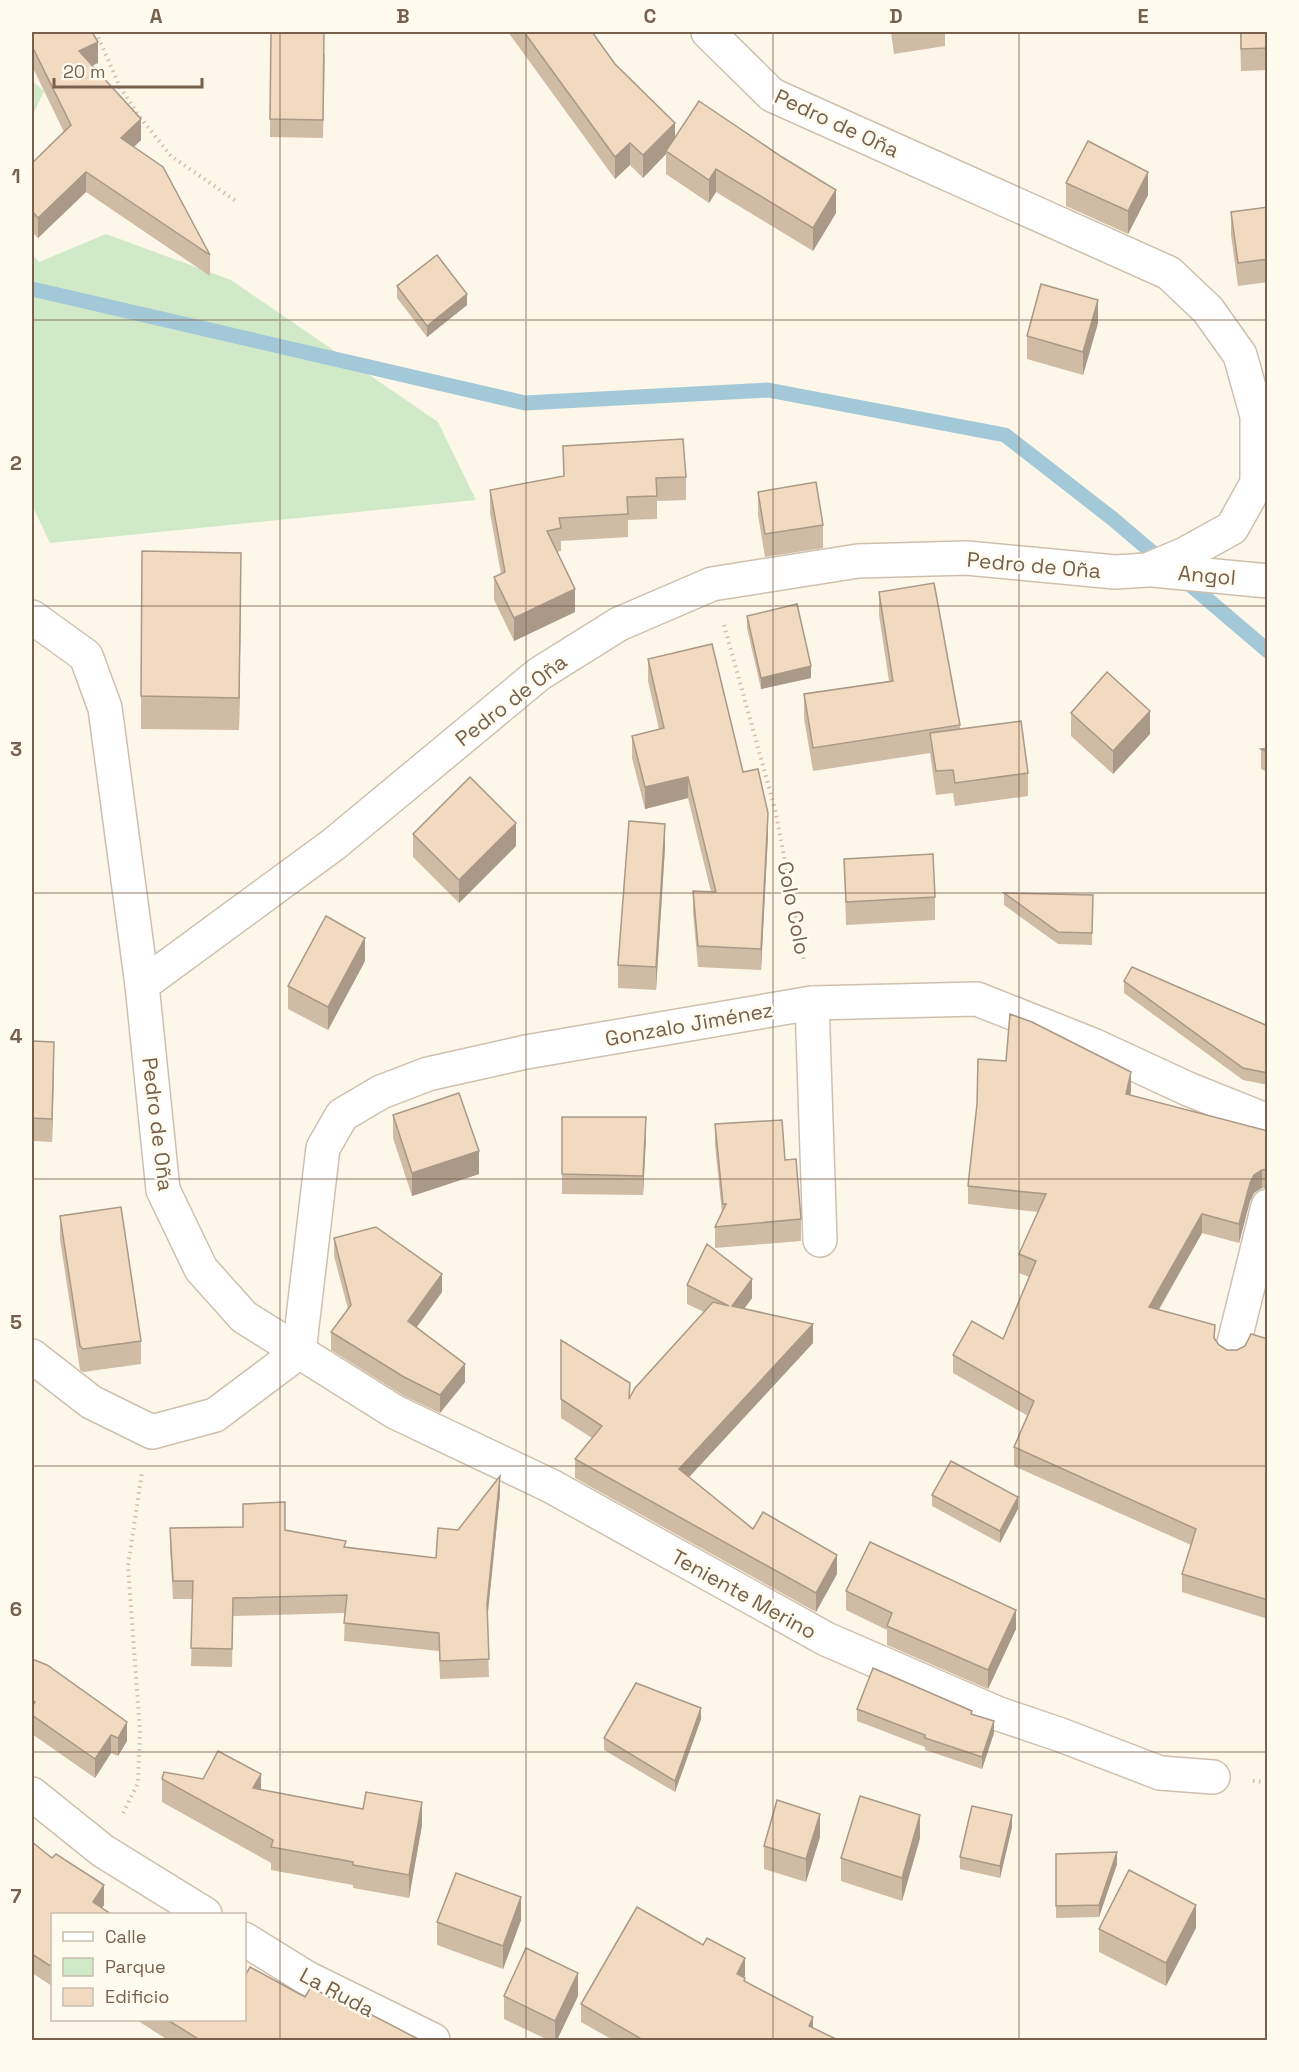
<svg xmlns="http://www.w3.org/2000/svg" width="1299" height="2072" viewBox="0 0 1299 2072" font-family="'Space Grotesk',sans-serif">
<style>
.green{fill:#d0eac7}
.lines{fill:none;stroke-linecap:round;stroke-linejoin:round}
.stream{stroke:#a3c9d8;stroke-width:15}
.minor-casing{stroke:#cfc0ae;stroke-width:36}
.path{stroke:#d7bea3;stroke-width:4;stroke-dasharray:1.5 4.5;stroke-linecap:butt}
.minor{stroke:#fff;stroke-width:33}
.wall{fill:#d0bba5}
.shaded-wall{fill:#a99986}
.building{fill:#f2dac0;stroke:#a99986;stroke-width:1.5}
.grid{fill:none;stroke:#77614c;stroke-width:1.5;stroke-opacity:0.55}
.labels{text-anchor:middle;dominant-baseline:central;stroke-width:5;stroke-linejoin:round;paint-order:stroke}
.street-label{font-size:21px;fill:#77614c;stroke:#fffbef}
.neatline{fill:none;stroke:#77614c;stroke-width:2}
.grid-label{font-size:20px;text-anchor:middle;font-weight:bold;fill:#77614c}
</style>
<rect width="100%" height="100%" fill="#fcf7e9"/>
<g class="green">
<polygon points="32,81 44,91 32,117"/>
<polygon points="106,234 231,280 438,422 476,500 50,543 32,505 32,254 39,262"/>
</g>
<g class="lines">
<polyline class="stream" points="32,289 525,403 768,390 1005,435 1113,519 1268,651"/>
<g class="minor-casing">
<g id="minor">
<polyline points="1153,570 1268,581"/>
<polyline points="32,617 86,656 105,708 142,985 163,1190 201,1269 244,1317 395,1412 551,1486 826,1639 999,1714 1061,1735 1160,1773 1213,1777"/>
<polyline points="142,985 334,844 539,674 619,624 712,584 858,561 967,558 1115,572 1147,570 1185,554 1232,528 1257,483 1257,416 1240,355 1208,310 1169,273 772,95 708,32"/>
<polyline points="812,1003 820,1240"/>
<polyline points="1232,1351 1268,1206"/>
<polyline points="299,1352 323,1148 342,1115 381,1092 428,1074 526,1052 812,1003 977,999 1093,1045 1188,1089 1268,1121"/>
<polyline points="32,1356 91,1402 152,1432 215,1415 299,1352"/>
<polyline points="32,1794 103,1851 205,1914"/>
<polyline points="244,1939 307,1978 433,2040"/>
</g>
</g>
<g class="path">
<polyline points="96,32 120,87 139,116 171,156 236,201"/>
<polyline points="724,625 775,809 804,961"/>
<polyline points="1253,1781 1268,1782"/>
<polyline points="123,1813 138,1783 140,1731 128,1566 142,1472"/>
</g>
<use href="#minor" class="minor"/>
</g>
<g class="wall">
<polygon points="32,32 98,63 92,65 141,140 134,147 210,255 210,276 86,192 38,238 32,232 32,163 64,132 32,66"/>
<polygon points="271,32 325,54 323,138 270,137"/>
<polygon points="508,32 592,32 615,64 675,138 836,213 813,251 716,192 709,203 666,174 666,154 643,178 630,165 615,179"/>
<polygon points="891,32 945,32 945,46 894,54"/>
<polygon points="1240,32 1268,32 1268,70 1241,71"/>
<polygon points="1066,183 1148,195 1128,234 1066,206"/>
<polygon points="1268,207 1268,282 1238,286 1231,235 1231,212"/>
<polygon points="397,286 467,305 427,337 397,298"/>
<polygon points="1098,323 1083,375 1027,359 1027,336"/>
<polygon points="563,446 686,477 686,500 657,501 657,519 628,520 628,537 561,541 561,551 557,552 575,612 514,641 494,600 494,577 501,574 490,513 490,490 563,476"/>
<polygon points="758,492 823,525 823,548 765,557 758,515"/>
<polygon points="241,586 239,730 141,729 141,696"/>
<polygon points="879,592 960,725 960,729 1028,773 1028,796 955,806 953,793 936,795 930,753 813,771 804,718 804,694 889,681 879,615"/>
<polygon points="747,616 811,678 761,689 747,628"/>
<polygon points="648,659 743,772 768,835 761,970 698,967 693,912 693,891 711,892 688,798 645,809 632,758 632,736 659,729 648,681"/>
<polygon points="1071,713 1150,734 1113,774 1071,736"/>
<polygon points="1268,748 1268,772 1261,769 1261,749"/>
<polygon points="413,834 516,846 459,903 413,857"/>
<polygon points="665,847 656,990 618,988 618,965"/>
<polygon points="844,859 935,897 935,920 846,925"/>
<polygon points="1004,893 1093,895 1092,945 1058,944 1004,905"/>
<polygon points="365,961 328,1030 288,1009 288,986"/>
<polygon points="1124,981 1268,1026 1268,1085 1243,1080 1124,993"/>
<polygon points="32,1041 54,1065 52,1142 32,1141"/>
<polygon points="1006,1061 1131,1091 1130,1095 1268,1131 1268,1188 1262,1188 1254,1193 1250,1201 1239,1243 1202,1233 1159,1310 1215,1339 1219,1345 1227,1350 1237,1350 1268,1339 1268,1619 1182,1592 1182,1574 1191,1545 1014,1466 1014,1447 1028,1416 953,1373 953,1355 1003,1339 1029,1277 1019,1273 1019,1254 1038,1212 968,1204 968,1186"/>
<polygon points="393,1115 479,1174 412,1196 393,1138"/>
<polygon points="562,1117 646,1137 643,1195 562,1194"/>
<polygon points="715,1124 785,1160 801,1219 801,1241 715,1248 715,1227 722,1213 715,1145"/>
<polygon points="60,1216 141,1341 141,1364 83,1372 80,1370 60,1239"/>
<polygon points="334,1238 442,1292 417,1327 465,1382 440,1413 404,1396 331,1350 331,1332 348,1309 334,1256"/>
<polygon points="687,1285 752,1298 744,1309 813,1343 689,1477 753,1529 837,1574 816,1612 575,1478 575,1459 592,1438 561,1418 561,1340 630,1397 704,1312 687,1304"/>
<polygon points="500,1494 487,1617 489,1677 440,1679 439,1651 344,1641 345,1613 233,1616 232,1667 191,1666 193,1599 173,1599 170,1546 170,1528 285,1530 346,1547 436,1558 458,1530"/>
<polygon points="932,1495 1018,1509 1000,1543 932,1506"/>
<polygon points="846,1591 1016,1629 988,1689 887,1645 887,1630 846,1610"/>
<polygon points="1268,1622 1268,1643 1266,1643 1266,1624"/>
<polygon points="32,1659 127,1741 118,1756 111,1753 95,1778 32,1734"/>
<polygon points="857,1709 972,1714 994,1733 982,1769 925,1750 925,1747 857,1721"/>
<polygon points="701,1719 675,1792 604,1750 604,1738"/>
<polygon points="162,1779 261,1790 422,1825 409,1898 353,1888 353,1885 271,1870 271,1863 162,1802"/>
<polygon points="1012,1827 1000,1878 960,1869 960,1857"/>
<polygon points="820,1837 806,1882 764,1869 764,1846"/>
<polygon points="920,1838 902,1901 841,1881 841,1858"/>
<polygon points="32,1842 104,1905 102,1908 52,1914 52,1986 32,1973"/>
<polygon points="1056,1854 1117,1864 1099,1917 1056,1918"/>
<polygon points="521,1920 503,1969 437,1945 437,1922"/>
<polygon points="1196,1928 1166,1986 1099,1952 1099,1929"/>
<polygon points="745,1975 744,1978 745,1982 813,2028 838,2040 613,2040 581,2022 581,2004"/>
<polygon points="504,1996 578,1996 557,2040 548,2040 504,2019"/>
<polygon points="305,1997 347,2007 420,2040 168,2040 135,2019 244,2019"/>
</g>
<g class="shaded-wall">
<polygon points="98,42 98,63 79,72 79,51"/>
<polygon points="141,119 141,140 121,159 121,138"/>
<polygon points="675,123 675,146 666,151 666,154 643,178 643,155"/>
<polygon points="630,143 630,165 615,179 615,157"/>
<polygon points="716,169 716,192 709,203 709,180"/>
<polygon points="86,172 86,192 38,238 38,218"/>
<polygon points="1148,172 1148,195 1128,234 1128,211"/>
<polygon points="836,190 836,213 813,251 813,228"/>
<polygon points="467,294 467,305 427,337 427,326"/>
<polygon points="1098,300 1098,323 1083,375 1083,352"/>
<polygon points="241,553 241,586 239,730 239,698"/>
<polygon points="575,589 575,612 514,641 514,618"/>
<polygon points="811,666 811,678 761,689 761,678"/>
<polygon points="1150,711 1150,734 1113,774 1113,751"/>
<polygon points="688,777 688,798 645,809 645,787"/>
<polygon points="768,813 768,835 761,970 761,949"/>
<polygon points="516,823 516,846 459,903 459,880"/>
<polygon points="665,824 665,847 656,990 656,967"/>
<polygon points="365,938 365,961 328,1030 328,1007"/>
<polygon points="54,1042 54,1065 52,1142 52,1119"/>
<polygon points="1131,1072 1131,1091 1126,1113 1126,1094"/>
<polygon points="646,1117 646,1137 643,1195 643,1176"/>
<polygon points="479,1151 479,1174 412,1196 412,1173"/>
<polygon points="1262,1170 1262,1188 1254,1193 1250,1201 1239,1243 1239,1224 1250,1183 1254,1175"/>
<polygon points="1202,1214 1202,1233 1149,1326 1149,1307"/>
<polygon points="442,1274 442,1292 408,1339 408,1321"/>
<polygon points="752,1279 752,1298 732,1325 732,1306"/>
<polygon points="813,1324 813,1343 679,1488 679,1469"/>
<polygon points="465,1364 465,1382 440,1413 440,1395"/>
<polygon points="500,1476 500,1494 487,1622 487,1604"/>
<polygon points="1018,1497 1018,1509 1000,1543 1000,1531"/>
<polygon points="837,1555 837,1574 816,1612 816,1593"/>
<polygon points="1016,1610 1016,1629 988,1689 988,1670"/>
<polygon points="701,1708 701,1719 675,1792 675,1781"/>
<polygon points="994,1721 994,1733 982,1769 982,1757"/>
<polygon points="127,1722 127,1741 118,1756 118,1738"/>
<polygon points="111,1735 111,1753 95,1778 95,1759"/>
<polygon points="261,1774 261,1797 253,1788"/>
<polygon points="422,1802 422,1825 409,1898 409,1875"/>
<polygon points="820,1814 820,1837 806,1882 806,1859"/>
<polygon points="920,1815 920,1838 902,1901 902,1878"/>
<polygon points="1012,1815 1012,1827 1000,1878 1000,1866"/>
<polygon points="1117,1852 1117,1864 1099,1917 1099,1905"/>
<polygon points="104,1885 104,1905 98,1914 93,1902"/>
<polygon points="521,1897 521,1920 503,1969 503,1946"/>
<polygon points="1196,1905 1196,1928 1166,1986 1166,1963"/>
<polygon points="745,1958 745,1975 737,1992 737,1974"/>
<polygon points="578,1973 578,1996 557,2040 555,2040 555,2021"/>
<polygon points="813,2017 813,2035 809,2026"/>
</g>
<g class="building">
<polygon points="32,32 92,32 98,42 79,51 141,119 121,138 163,167 210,255 86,172 38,218 32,211 32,163 71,125 32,46"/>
<polygon points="271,32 324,32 323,120 270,119"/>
<polygon points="524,32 592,32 615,64 675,123 643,155 630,143 615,157"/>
<polygon points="1241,32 1268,32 1268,48 1241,49"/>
<polygon points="699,101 782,157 836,190 813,228 716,169 709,180 666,151"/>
<polygon points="1088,141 1148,172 1128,211 1066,183"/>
<polygon points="1268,207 1268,259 1238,263 1231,212"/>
<polygon points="437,255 467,294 427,326 397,286"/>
<polygon points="1041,284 1098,300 1083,352 1027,336"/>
<polygon points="683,439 686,477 656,478 657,496 627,497 628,514 559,518 561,528 547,531 575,589 514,618 494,577 505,572 490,490 564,476 563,446"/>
<polygon points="816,482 823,525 765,534 758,492"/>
<polygon points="142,551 241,553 239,698 141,696"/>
<polygon points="934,583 960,725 813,748 804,694 893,681 879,592"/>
<polygon points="797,604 811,666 761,678 747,616"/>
<polygon points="712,644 743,772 758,769 768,813 761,949 698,946 693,891 716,892 688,777 645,787 632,736 664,728 648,659"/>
<polygon points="1107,672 1150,711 1113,751 1071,713"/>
<polygon points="1021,721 1028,773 955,783 953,770 936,771 930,733"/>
<polygon points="1268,748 1268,752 1261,749"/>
<polygon points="470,777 516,823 459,880 413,834"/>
<polygon points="629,821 665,824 656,967 618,965"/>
<polygon points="933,854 935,897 846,902 844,859"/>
<polygon points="1004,893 1093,895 1092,933 1058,932"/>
<polygon points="326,916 365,938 328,1007 288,986"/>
<polygon points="1132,967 1268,1026 1268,1073 1243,1068 1124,981"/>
<polygon points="1010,1014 1032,1022 1131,1072 1126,1094 1268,1131 1268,1169 1262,1170 1254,1175 1250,1183 1239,1224 1202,1214 1149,1307 1215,1325 1214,1338 1219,1345 1227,1350 1237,1350 1245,1346 1251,1334 1268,1339 1268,1600 1182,1574 1196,1529 1014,1447 1034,1401 953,1355 972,1321 1003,1339 1036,1261 1019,1254 1046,1194 968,1186 977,1104 978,1059 1006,1061"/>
<polygon points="32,1041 54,1042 52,1119 32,1118"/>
<polygon points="459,1093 479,1151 412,1173 393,1115"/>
<polygon points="562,1117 646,1117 643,1176 562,1174"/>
<polygon points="782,1120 785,1160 796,1159 801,1219 715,1227 726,1204 723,1204 715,1124"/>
<polygon points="121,1207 141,1341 83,1349 80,1346 60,1216"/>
<polygon points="376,1227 442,1274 408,1321 465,1364 440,1395 404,1377 331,1332 351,1305 334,1238"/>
<polygon points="707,1244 752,1279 732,1306 813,1324 679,1469 753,1529 763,1512 837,1555 816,1593 575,1459 602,1426 561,1399 561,1340 630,1383 629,1399 635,1388 713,1302 729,1306 687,1285"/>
<polygon points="951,1461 1018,1497 1000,1531 932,1495"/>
<polygon points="500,1476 487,1604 489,1659 440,1661 439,1633 344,1623 347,1595 233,1598 232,1649 191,1648 193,1581 173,1581 170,1528 243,1527 243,1504 285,1502 285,1530 346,1541 344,1547 436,1558 438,1528 458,1530"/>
<polygon points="870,1542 1016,1610 988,1670 887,1626 892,1613 846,1591"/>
<polygon points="32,1659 47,1665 127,1722 118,1738 111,1735 95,1759 32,1715 32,1707 35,1702 32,1700"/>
<polygon points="873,1668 972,1711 971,1714 994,1721 982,1757 925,1738 925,1735 857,1709"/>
<polygon points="636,1683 701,1708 675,1781 604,1738"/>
<polygon points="218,1751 261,1774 253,1788 363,1809 366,1792 422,1802 409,1875 353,1865 353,1862 271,1847 273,1840 162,1779 164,1772 203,1779"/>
<polygon points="860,1796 920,1815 902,1878 841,1858"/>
<polygon points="777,1800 820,1814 806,1859 764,1846"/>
<polygon points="972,1806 1012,1815 1000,1866 960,1857"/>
<polygon points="32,1842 52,1858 56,1854 104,1885 93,1902 111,1914 52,1914 52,1967 32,1954"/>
<polygon points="1117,1852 1099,1905 1056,1906 1056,1854"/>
<polygon points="1129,1870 1196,1905 1166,1963 1099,1929"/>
<polygon points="456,1873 521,1897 503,1946 437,1922"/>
<polygon points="637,1907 703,1945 707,1938 745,1958 737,1974 745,1978 744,1981 813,2017 809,2026 838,2040 643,2040 581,2004"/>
<polygon points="526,1948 578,1973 555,2021 504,1996"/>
<polygon points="250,1967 305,1997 311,1987 347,2007 349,2003 420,2040 200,2040 166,2019 244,2019 244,1978"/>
</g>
<path class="grid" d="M 280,32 L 280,2040M 526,32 L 526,2040M 773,32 L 773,2040M 1019,32 L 1019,2040M 32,320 L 1268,320M 32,606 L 1268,606M 32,893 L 1268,893M 32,1179 L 1268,1179M 32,1466 L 1268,1466M 32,1752 L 1268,1752"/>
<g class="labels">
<g class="street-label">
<text transform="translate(837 123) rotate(25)">Pedro de Oña</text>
<text transform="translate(1034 565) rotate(5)">Pedro de Oña</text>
<text transform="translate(1207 575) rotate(5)">Angol</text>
<text transform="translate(511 700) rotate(-38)">Pedro de Oña</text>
<text transform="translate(794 908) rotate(79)">Colo Colo</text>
<text transform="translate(689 1024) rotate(-10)">Gonzalo Jiménez</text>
<text transform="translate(158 1124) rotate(83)">Pedro de Oña</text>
<text transform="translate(744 1594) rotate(29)">Teniente Merino</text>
<text transform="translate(337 1992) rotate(28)">La Ruda</text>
</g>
</g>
<rect width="1299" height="2072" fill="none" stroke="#fffbef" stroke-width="66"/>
<rect x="51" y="1913" width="195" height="108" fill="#fffbef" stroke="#c9bdae" stroke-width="1.5"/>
<rect x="63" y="1932" width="30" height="9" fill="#ffffff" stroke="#c9bdae" stroke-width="1.5"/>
<text x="105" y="1943" font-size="18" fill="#77614c">Calle</text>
<rect x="63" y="1958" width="30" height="18" fill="#d0eac7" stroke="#c9bdae" stroke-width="1.5"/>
<text x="105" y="1973" font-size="18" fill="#77614c">Parque</text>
<rect x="63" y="1988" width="30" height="18" fill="#f2dac0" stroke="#c9bdae" stroke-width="1.5"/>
<text x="105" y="2003" font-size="18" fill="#77614c">Edificio</text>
<path d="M54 78v9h148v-9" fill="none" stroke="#77614c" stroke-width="3"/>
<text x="63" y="78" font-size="18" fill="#77614c" stroke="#fffbef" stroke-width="4.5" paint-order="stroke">20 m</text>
<rect x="33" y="33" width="1233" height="2006" class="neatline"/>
<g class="grid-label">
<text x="156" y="23">A</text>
<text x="403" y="23">B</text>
<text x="650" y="23">C</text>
<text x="896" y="23">D</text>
<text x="1143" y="23">E</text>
<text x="16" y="183">1</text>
<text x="16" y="470">2</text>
<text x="16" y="756">3</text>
<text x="16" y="1043">4</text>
<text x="16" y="1329">5</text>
<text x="16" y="1616">6</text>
<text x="16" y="1903">7</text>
</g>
</svg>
